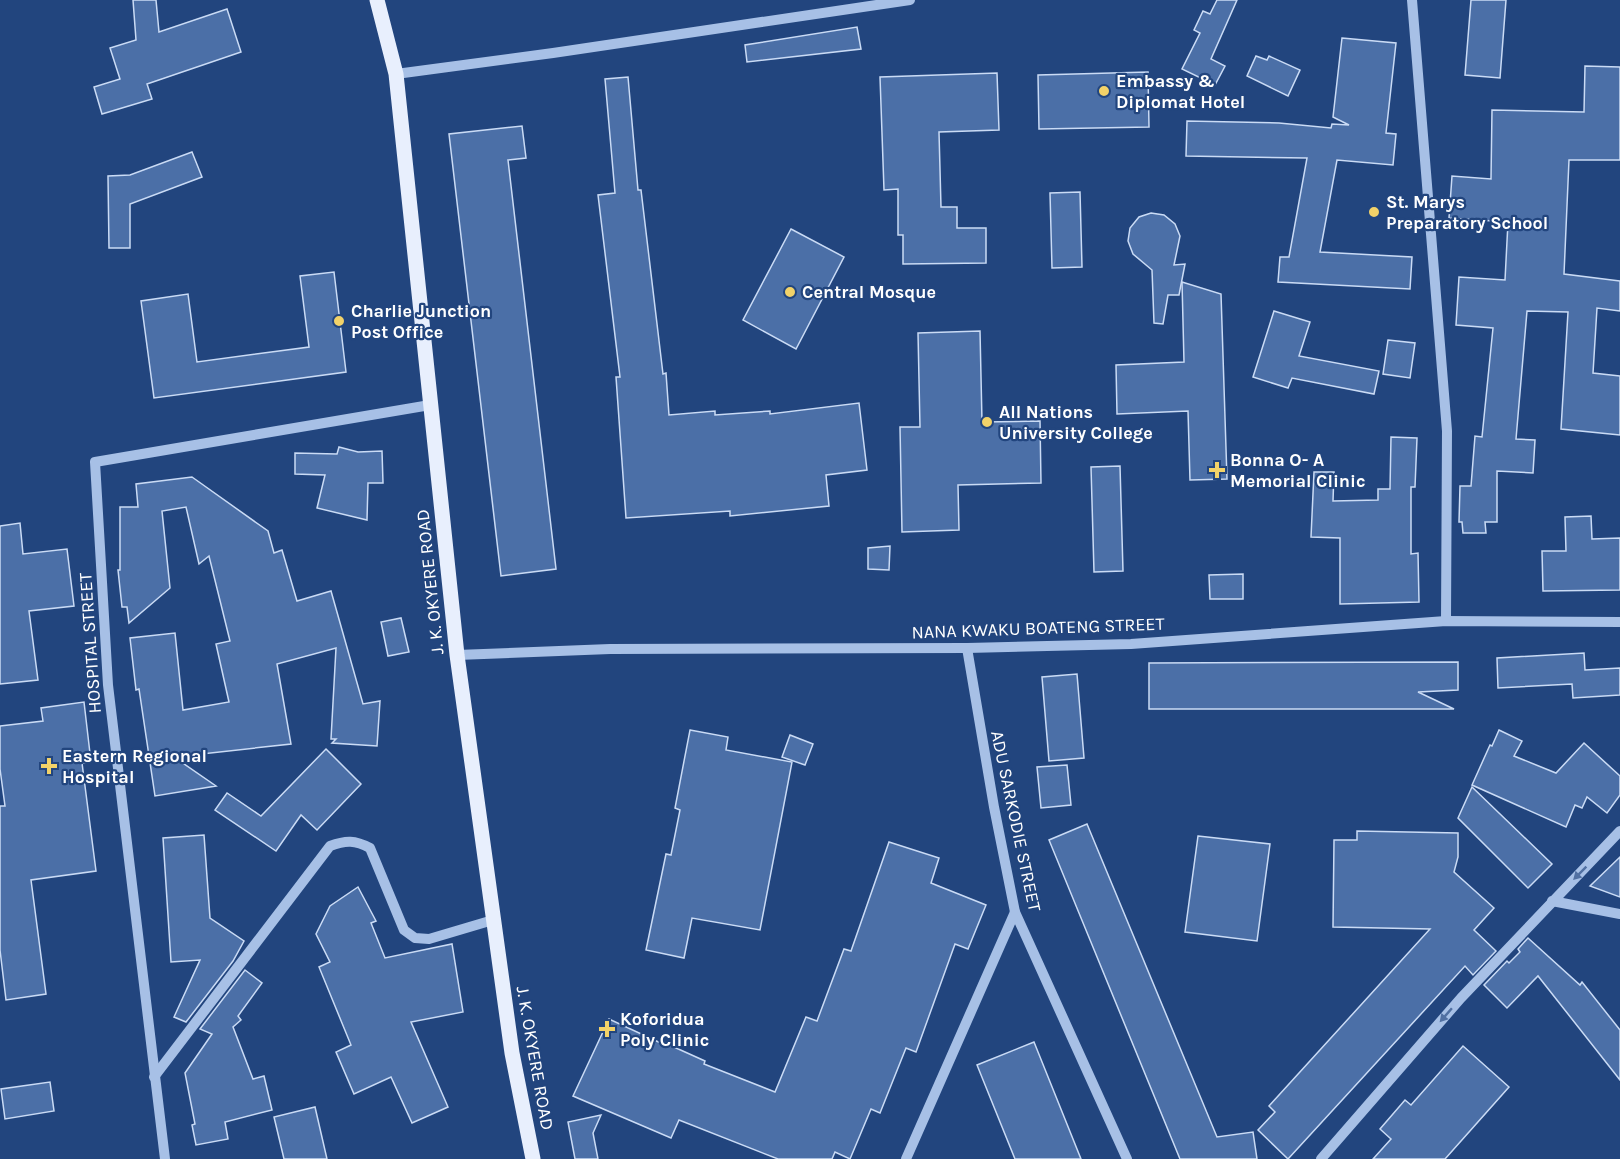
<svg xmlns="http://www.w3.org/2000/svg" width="1620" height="1159" viewBox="0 0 1620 1159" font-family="Karla,sans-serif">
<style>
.building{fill:#4b6fa7;stroke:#cadbf5;stroke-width:1.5}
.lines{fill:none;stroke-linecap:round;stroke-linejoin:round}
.minor{stroke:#a7c0e6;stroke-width:10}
.major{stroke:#e8effd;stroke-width:15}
.oneway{fill:#5170a2}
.poi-dot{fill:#f2d269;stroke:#22457e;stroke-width:2}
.labels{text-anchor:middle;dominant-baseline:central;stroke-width:4.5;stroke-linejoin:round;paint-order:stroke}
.poi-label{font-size:18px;font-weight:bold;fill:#fff;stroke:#22457e;text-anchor:start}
.street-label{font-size:18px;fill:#fff;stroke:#22457e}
</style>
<rect width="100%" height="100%" fill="#22457e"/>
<g class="building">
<polygon points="133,0 156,0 159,32 227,9 241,52 147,84 152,99 102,114 94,87 120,79 110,48 136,40"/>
<polygon points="1217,0 1237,0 1211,59 1225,66 1215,85 1182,69 1200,33 1194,30 1203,11 1210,14"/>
<polygon points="1471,0 1506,0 1500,78 1465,75"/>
<polygon points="857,27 861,49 747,62 745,45"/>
<polygon points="1342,38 1396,43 1386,133 1396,134 1393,165 1337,160 1320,252 1412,257 1410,289 1278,282 1280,257 1289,257 1307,158 1186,156 1187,121 1279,123 1331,128 1332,124 1349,125 1333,117"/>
<polygon points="1256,56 1267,60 1269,56 1300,70 1288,96 1247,76"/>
<polygon points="1585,66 1620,67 1620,160 1569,160 1564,274 1620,281 1620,311 1597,308 1593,373 1620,376 1620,435 1561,429 1568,312 1527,311 1516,439 1535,440 1533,473 1497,471 1497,522 1485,522 1486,533 1463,533 1462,522 1459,522 1460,486 1471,486 1475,436 1482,437 1493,328 1456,325 1459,277 1505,280 1508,222 1449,218 1452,176 1491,179 1492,110 1584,112"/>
<polygon points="1148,72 1149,127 1039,129 1038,75"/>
<polygon points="997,73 999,130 939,132 941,207 957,207 957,228 986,228 986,263 903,264 903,235 898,235 898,189 884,190 880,77"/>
<polygon points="628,77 638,190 641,190 663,374 666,373 669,415 715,411 715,415 770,411 770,414 859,403 867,470 826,475 829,506 730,516 730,511 626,518 616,377 620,377 598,195 615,193 605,79"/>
<polygon points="522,126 526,158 508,160 556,569 501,576 449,134"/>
<polygon points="192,152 202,177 130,204 130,248 109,248 108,176 130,175"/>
<polygon points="1080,192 1082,267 1052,268 1050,193"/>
<polygon points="1151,213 1164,215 1175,224 1180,236 1174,265 1185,264 1179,295 1168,295 1163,324 1154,323 1152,270 1133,254 1128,241 1130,228 1139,217"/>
<polygon points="791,229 844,257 796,349 743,320"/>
<polygon points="334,272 346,372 154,398 141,301 188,294 197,362 309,347 300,276"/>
<polygon points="1182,282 1221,294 1227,479 1190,480 1188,411 1117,414 1116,365 1184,362"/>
<polygon points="1274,311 1310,322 1299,356 1379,371 1374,394 1292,378 1288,388 1253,377"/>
<polygon points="980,331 982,422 1040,421 1041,483 958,485 959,530 902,532 900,427 920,427 918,333"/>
<polygon points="1388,340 1415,343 1410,378 1383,374"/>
<polygon points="1391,437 1417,438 1415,487 1411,487 1411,554 1418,553 1419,602 1340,604 1340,538 1311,537 1314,472 1334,472 1333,501 1378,500 1378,489 1390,489"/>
<polygon points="339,447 358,452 382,451 383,483 368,483 367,520 317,508 325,475 295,474 295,453 337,454"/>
<polygon points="1120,466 1123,571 1094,572 1091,467"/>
<polygon points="192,477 268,531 274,553 282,550 297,601 331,591 363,704 380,701 377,746 332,743 336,739 331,739 336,648 277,664 291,744 174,757 216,786 155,796 139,689 136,690 130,638 175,633 183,710 229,702 216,644 230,641 209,556 199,564 186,507 162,511 170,588 129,623 127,607 122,607 118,570 120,570 120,507 138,507 136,484"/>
<polygon points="1591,516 1592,539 1620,538 1620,590 1543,591 1542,551 1566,551 1565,517"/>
<polygon points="20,523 23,554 67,549 74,606 29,611 38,680 0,684 0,526"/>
<polygon points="890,546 889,570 868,569 868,548"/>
<polygon points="1243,574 1243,599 1210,599 1209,575"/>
<polygon points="401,618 409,652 388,656 381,622"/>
<polygon points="1584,653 1585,670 1620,668 1620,695 1573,698 1572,684 1498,688 1497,658"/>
<polygon points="1458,662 1458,690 1418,692 1454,709 1149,709 1149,663"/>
<polygon points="1077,674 1084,758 1049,761 1042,677"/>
<polygon points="84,702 91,762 82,763 96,871 31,880 46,994 6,1000 0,950 0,806 5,806 0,769 0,726 43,721 41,708"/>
<polygon points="690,730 728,737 726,750 792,762 760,930 692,918 684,958 646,950 666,854 671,855 680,810 675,808"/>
<polygon points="1499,730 1522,741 1514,756 1556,773 1584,743 1620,776 1620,795 1607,813 1587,797 1582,808 1575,805 1566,827 1472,785 1490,745 1492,746"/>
<polygon points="790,735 813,744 805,765 782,757"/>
<polygon points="326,749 361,784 317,830 301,815 276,851 215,810 227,793 261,816"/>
<polygon points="1067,765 1071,805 1041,808 1037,767"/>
<polygon points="1472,787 1552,864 1528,888 1458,818"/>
<polygon points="1087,824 1217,1137 1253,1132 1257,1159 1180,1159 1049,840"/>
<polygon points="1357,831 1458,833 1458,857 1454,872 1494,908 1474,930 1496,951 1473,975 1465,966 1288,1159 1258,1130 1275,1112 1269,1106 1430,929 1333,927 1334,840 1357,840"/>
<polygon points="204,835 210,918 244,941 233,961 186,1022 174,1017 200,960 171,962 163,838"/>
<polygon points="1198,836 1270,844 1257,941 1185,932"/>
<polygon points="889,842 939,858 931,883 986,905 968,949 955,944 916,1052 906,1048 880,1113 871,1109 850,1159 835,1152 832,1159 778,1159 679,1120 671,1138 573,1096 609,1019 665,1045 665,1043 705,1061 704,1064 775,1092 806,1017 817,1021 844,949 851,951"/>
<polygon points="1620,857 1620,897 1590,886"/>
<polygon points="358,887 376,921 371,923 385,958 452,944 463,1012 411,1022 448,1107 412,1123 391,1077 354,1094 336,1052 351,1045 319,967 330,962 316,934 330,906"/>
<polygon points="1528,938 1580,985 1582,982 1620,1030 1620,1080 1538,976 1507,1008 1484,985 1507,961 1509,963 1520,952 1518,949"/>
<polygon points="245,970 262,983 238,1016 241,1020 233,1027 253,1079 264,1076 272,1110 225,1122 228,1139 196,1145 192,1125 195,1124 185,1073 212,1034 200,1029"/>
<polygon points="1034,1042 1081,1159 1015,1159 977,1065"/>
<polygon points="1463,1046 1509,1087 1445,1159 1373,1159 1391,1139 1380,1129 1405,1100 1411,1105"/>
<polygon points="50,1082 54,1111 5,1119 1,1089"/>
<polygon points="315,1107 327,1159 284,1159 274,1117"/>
<polygon points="601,1115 593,1133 598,1159 575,1159 568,1122"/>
</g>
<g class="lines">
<g class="minor">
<polyline points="1412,0 1447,431 1446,621"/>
<polyline points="396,74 553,53 910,0"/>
<polyline points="967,648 994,807 1015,912 1127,1159"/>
<polyline points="457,655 610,649 967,648 1131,644 1446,621 1620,622"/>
<polyline points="1552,901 1620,914"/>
<path d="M 154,1077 L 330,846 C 346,840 355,840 370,848 L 404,930 L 415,938 L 429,939 L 493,920"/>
<polyline points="165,1159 108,685 95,462 430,405"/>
<polyline points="906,1159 1015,912"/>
<polyline points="1321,1159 1461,998 1620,831"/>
</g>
<polyline class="major" points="377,0 396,74 457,655 512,1053 533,1159"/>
</g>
<defs><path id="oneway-solid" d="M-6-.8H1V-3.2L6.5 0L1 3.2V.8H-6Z" transform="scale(1.5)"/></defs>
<g class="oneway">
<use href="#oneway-solid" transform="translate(1580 873) rotate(135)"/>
<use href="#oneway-solid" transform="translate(1446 1015) rotate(131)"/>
</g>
<g class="poi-dot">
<circle cx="1104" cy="91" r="6"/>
<circle cx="1374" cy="212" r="6"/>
<circle cx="790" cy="292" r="6"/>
<circle cx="339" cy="321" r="6"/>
<circle cx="987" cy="422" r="6"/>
<path d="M1214 461h6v6h6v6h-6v6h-6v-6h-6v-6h6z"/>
<path d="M46 757h6v6h6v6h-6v6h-6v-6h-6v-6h6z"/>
<path d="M604 1020h6v6h6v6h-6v6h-6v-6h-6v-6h6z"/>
</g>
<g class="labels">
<g class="poi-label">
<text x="1116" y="81">Embassy &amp;<tspan x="1116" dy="21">Diplomat Hotel</tspan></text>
<text x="1386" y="202">St. Marys<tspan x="1386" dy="21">Preparatory School</tspan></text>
<text x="802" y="292">Central Mosque</text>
<text x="351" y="311">Charlie Junction<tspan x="351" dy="21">Post Office</tspan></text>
<text x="999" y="412">All Nations<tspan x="999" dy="21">University College</tspan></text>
<text x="1230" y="460">Bonna O- A<tspan x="1230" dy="21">Memorial Clinic</tspan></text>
<text x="62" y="756">Eastern Regional<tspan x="62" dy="21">Hospital</tspan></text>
<text x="620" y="1019">Koforidua<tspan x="620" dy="21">Poly Clinic</tspan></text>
</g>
<g class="street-label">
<text transform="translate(430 582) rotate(-96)">J. K. OKYERE ROAD</text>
<text transform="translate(1038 628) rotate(-2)">NANA KWAKU BOATENG STREET</text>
<text transform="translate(90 643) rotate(-94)">HOSPITAL STREET</text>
<text transform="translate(1016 821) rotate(78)">ADU SARKODIE STREET</text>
<text transform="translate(535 1058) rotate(80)">J. K. OKYERE ROAD</text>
</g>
</g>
</svg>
